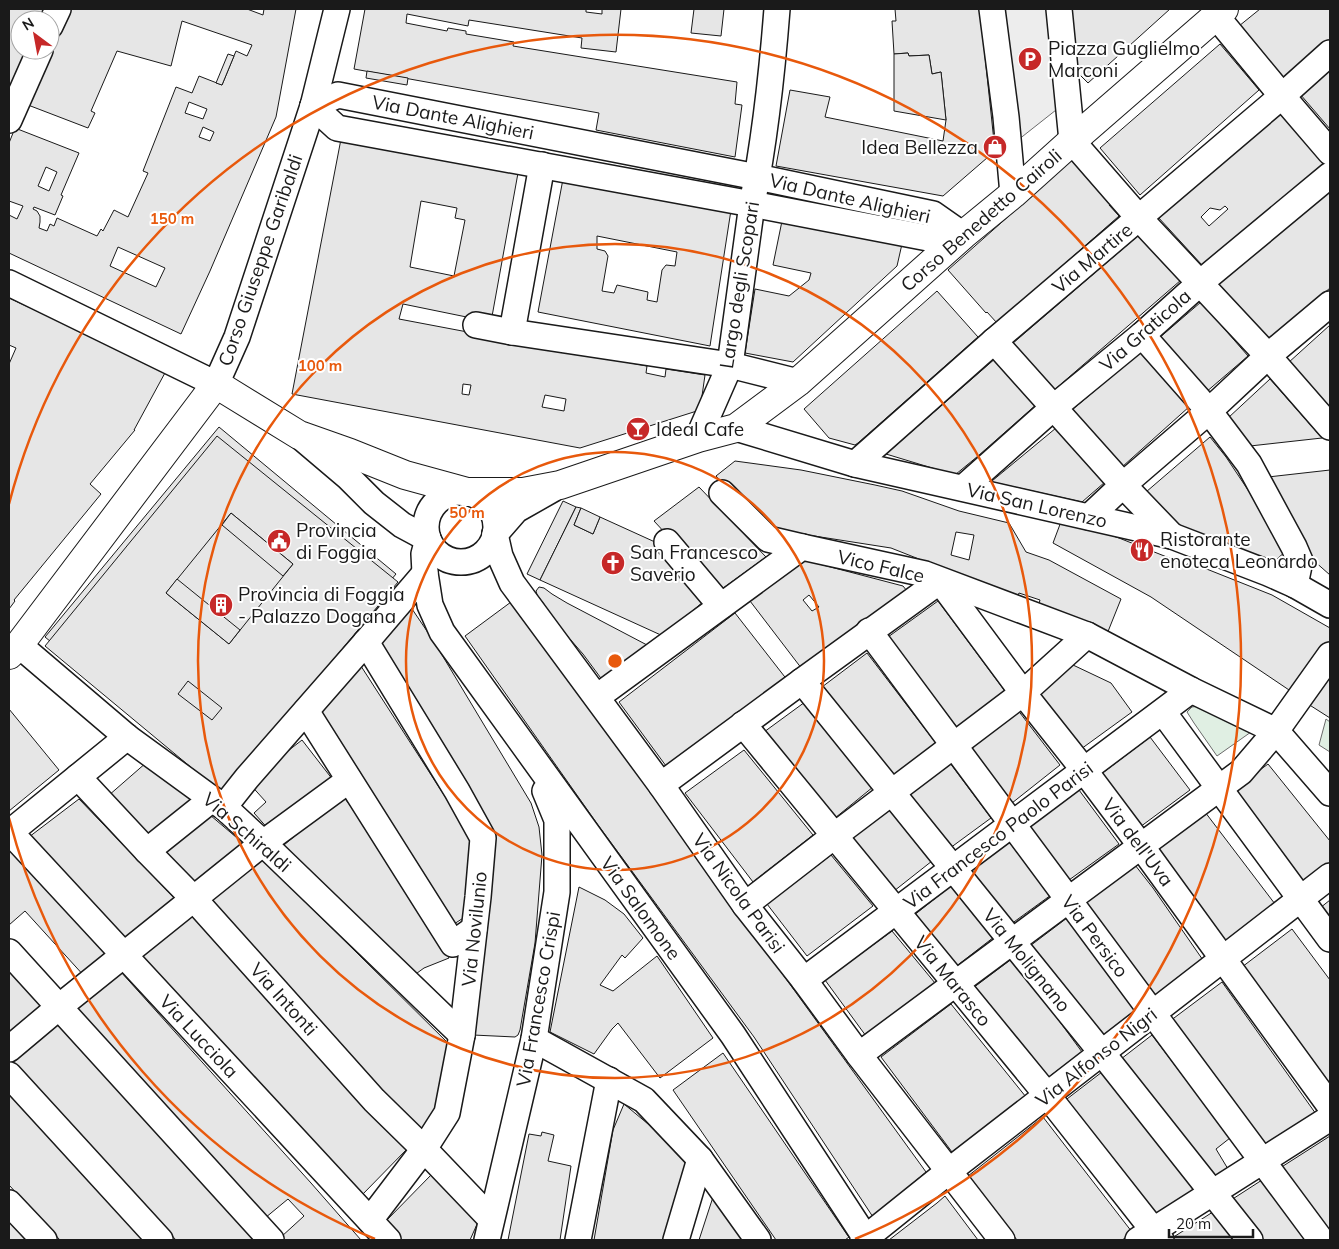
<svg xmlns="http://www.w3.org/2000/svg" width="1339" height="1249" viewBox="0 0 1339 1249" font-family="Mulish,sans-serif">
<style>
.grass{fill:#e0efe3;stroke:#6a6a6a}
.parking{fill:#ededed;stroke:#6a6a6a}
.building{fill:#e6e6e6;stroke:#1a1a1a;fill-rule:evenodd}
.lines{fill:none;stroke-linecap:round;stroke-linejoin:round}
.street-casing{stroke:#1a1a1a;stroke-width:28}
.secondary-casing{stroke:#1a1a1a;stroke-width:30}
.street{stroke:#fff;stroke-width:25}
.secondary{stroke:#fff;stroke-width:28}
.ring{fill:none;stroke:#e8590c;stroke-width:2.5}
.labels{text-anchor:middle;dominant-baseline:central;stroke-width:4;stroke-linejoin:round;paint-order:stroke}
.poi-label{font-size:19px;fill:#1a1a1a;stroke:#fff;text-anchor:start}
.street-label{font-size:19px;fill:#1a1a1a;stroke:#fff}
.centre{fill:#e8590c;stroke:#fff;stroke-width:2.5}
.ring-label{font-size:15px;text-anchor:middle;font-weight:bold;fill:#e8590c;stroke:#fff;stroke-width:4;stroke-linejoin:round;paint-order:stroke}
</style>
<rect width="100%" height="100%" fill="#fff"/>
<g class="grass">
<polygon points="1199,706 1251,732 1217,756 1194,723 1187,712 1192,707"/>
<polygon points="1326,719 1330,722 1330,752 1319,745"/>
</g>
<polygon class="parking" points="1002,9 1047,9 1056,110 1018,140"/>
<g class="building">
<polygon points="9,9 44,9 39,20 20,20 20,50 26,50 9,94"/>
<path d="M 69,9 L 247,9 L 263,15 L 264,9 L 296,9 L 276,117 L 210,271 L 181,334 L 9,253 L 9,215 L 17,219 L 23,206 L 9,201 L 9,143 L 15,128 L 79,153 L 61,195 L 63,196 L 55,215 L 34,207 L 33,209 L 37,211 L 40,216 L 40,222 L 39,228 L 47,231 L 50,224 L 54,226 L 57,218 L 97,236 L 101,229 L 103,231 L 114,210 L 128,217 L 148,173 L 143,171 L 176,87 L 192,93 L 199,76 L 222,85 L 236,51 L 247,56 L 252,45 L 182,21 L 171,66 L 117,51 L 91,111 L 95,113 L 88,128 L 28,105 ZM 189,102 L 207,109 L 203,119 L 185,113 ZM 203,127 L 214,132 L 210,141 L 199,137 ZM 46,167 L 57,172 L 49,191 L 38,186 ZM 118,247 L 165,268 L 156,287 L 110,266 Z"/>
<polygon points="365,9 586,9 586,12 602,14 602,9 621,9 616,52 581,48 582,38 469,20 468,26 407,14 406,23 447,31 448,28 466,31 466,34 514,42 513,46 737,82 735,104 742,105 735,157 596,130 599,113 354,69"/>
<polygon points="694,9 724,9 721,36 691,33"/>
<polygon points="895,9 980,9 995,151 943,196 776,166 790,90 830,97 825,117 943,141 946,120 941,72 932,74 929,55 909,56 908,53 894,54 892,21 896,21"/>
<polygon points="1071,9 1170,9 1088,83 1076,71"/>
<polygon points="1260,9 1330,9 1330,42 1286,81 1239,26"/>
<polygon points="1220,44 1259,90 1140,195 1100,148"/>
<polygon points="908,53 909,56 929,55 932,74 941,72 946,120 894,111 894,54"/>
<polygon points="228,54 234,56 222,85 216,83"/>
<polygon points="1330,68 1330,129 1300,94"/>
<polygon points="367,71 408,78 407,85 366,78"/>
<path d="M 1280,112 L 1324,165 L 1235,240 L 1233,239 L 1202,265 L 1158,217 ZM 1225,206 L 1228,209 L 1209,226 L 1201,217 L 1210,208 L 1220,210 Z"/>
<path d="M 341,139 L 518,173 L 491,322 L 403,304 L 399,319 L 647,366 L 646,373 L 665,377 L 666,369 L 705,375 L 700,410 L 580,448 L 292,394 ZM 421,201 L 457,208 L 455,218 L 465,220 L 454,276 L 410,267 ZM 463,384 L 471,385 L 469,395 L 462,394 ZM 545,395 L 566,399 L 564,411 L 542,407 Z"/>
<polygon points="1073,159 1111,203 1109,205 1119,216 997,323 987,312 986,313 948,270"/>
<path d="M 563,179 L 731,210 L 710,346 L 538,312 ZM 597,236 L 677,252 L 675,266 L 666,265 L 662,270 L 657,302 L 647,300 L 648,292 L 617,285 L 614,293 L 602,291 L 608,256 L 605,251 L 597,249 Z"/>
<polygon points="1330,190 1330,288 1268,341 1219,284"/>
<polygon points="782,221 902,244 897,266 793,362 745,353 755,289 789,296 809,280 811,273 773,265"/>
<polygon points="1140,234 1181,280 1053,391 1012,344"/>
<polygon points="937,291 978,337 858,443 855,445 829,438 804,409"/>
<polygon points="9,298 166,371 134,430 135,430 90,484 101,494 14,600 15,601 9,609 9,364 16,348 9,345"/>
<polygon points="1201,302 1248,356 1205,393 1158,339"/>
<polygon points="1330,325 1330,409 1288,363"/>
<polygon points="1143,350 1190,406 1122,467 1072,410"/>
<polygon points="997,357 1037,404 978,456 950,479 942,471 886,454"/>
<polygon points="1270,379 1322,438 1250,446 1228,418"/>
<polygon points="219,427 396,574 222,783 45,637"/>
<polygon points="1056,428 1105,482 1082,502 992,482 992,481"/>
<path d="M 217,436 L 398,582 L 222,793 L 45,646 ZM 231,513 L 293,564 L 229,644 L 166,593 ZM 188,681 L 222,708 L 212,720 L 178,694 Z"/>
<polygon points="1210,437 1226,457 1258,505 1286,551 1268,567 1183,532 1146,492"/>
<path d="M 735,461 L 801,470 L 875,485 L 902,491 L 959,511 L 1009,523 L 1026,552 L 1049,560 L 1121,599 L 1107,634 L 1038,607 L 1040,600 L 1019,593 L 1018,595 L 964,584 L 967,578 L 891,548 L 763,528 L 716,476 ZM 956,532 L 974,535 L 969,560 L 951,555 Z"/>
<polygon points="1330,470 1330,575 1313,560 1268,477"/>
<polygon points="699,487 766,557 719,591 654,521"/>
<polygon points="563,501 576,507 540,580 527,574"/>
<polygon points="576,507 581,508 574,525 593,534 600,517 666,547 704,601 663,636 540,580"/>
<polygon points="581,508 600,517 593,534 574,525"/>
<polygon points="231,513 293,564 283,576 222,525"/>
<polygon points="1062,519 1119,538 1187,565 1189,562 1272,595 1330,628 1330,646 1295,694 1151,597 1053,543"/>
<path d="M 804,560 L 903,586 L 907,591 L 802,669 L 750,601 ZM 809,595 L 819,607 L 812,611 L 803,600 Z"/>
<polygon points="177,579 240,630 229,644 166,593"/>
<polygon points="539,587 544,588 552,594 567,603 647,645 603,681 583,654 542,607 544,604 537,595 536,591"/>
<polygon points="938,601 1007,694 959,730 888,637"/>
<polygon points="511,602 644,783 926,1172 873,1217 754,1037 598,825 465,636"/>
<polygon points="408,603 433,640 531,803 539,827 542,855 535,943 520,1030 518,1035 515,1037 473,1035 484,827 376,642"/>
<polygon points="735,613 788,681 669,770 619,702"/>
<polygon points="867,653 938,746 890,783 818,690"/>
<polygon points="359,663 475,843 468,915 454,924 319,713"/>
<polygon points="1073,665 1111,683 1132,712 1081,749 1038,693"/>
<polygon points="1330,672 1330,718 1308,704"/>
<polygon points="805,702 873,787 835,818 764,732"/>
<polygon points="9,709 59,770 9,811"/>
<polygon points="1017,709 1060,765 1012,803 970,746"/>
<polygon points="1150,737 1190,790 1140,827 1100,775"/>
<polygon points="302,740 333,780 271,832 254,813 266,802 248,782"/>
<polygon points="744,750 813,835 753,882 685,793"/>
<polygon points="147,762 192,799 149,839 108,796"/>
<polygon points="950,763 991,818 946,851 903,799"/>
<polygon points="1268,764 1330,841 1330,867 1306,886 1233,790"/>
<polygon points="1079,790 1119,844 1069,880 1029,826"/>
<polygon points="343,796 367,828 437,934 449,958 424,968 413,976 284,845"/>
<polygon points="79,799 180,904 128,945 29,837"/>
<polygon points="890,809 932,861 894,891 851,838"/>
<polygon points="1205,812 1275,904 1227,946 1155,849"/>
<polygon points="210,815 250,849 194,889 160,851"/>
<polygon points="1009,842 1051,895 1007,927 967,874"/>
<polygon points="11,851 107,956 86,978 25,911 9,925 9,853"/>
<polygon points="831,855 873,906 807,956 767,904"/>
<polygon points="262,859 450,1045 437,1111 422,1133 207,903"/>
<polygon points="1135,865 1153,888 1205,963 1155,1000 1084,902"/>
<polygon points="952,885 994,937 954,968 913,916"/>
<polygon points="579,887 605,900 624,914 643,938 625,958 622,955 600,985 613,991 657,956 713,1038 660,1078 618,1023 612,1029 594,1054 550,1032"/>
<polygon points="1330,900 1330,921 1320,908"/>
<polygon points="191,915 408,1148 361,1196 140,957"/>
<polygon points="1067,918 1137,1013 1099,1041 1026,949"/>
<polygon points="1292,929 1330,980 1330,1087 1242,967"/>
<polygon points="892,931 935,983 866,1036 825,980"/>
<polygon points="1013,958 1082,1052 1046,1079 973,988"/>
<polygon points="9,967 48,1010 9,1041"/>
<polygon points="121,972 311,1183 361,1240 285,1240 281,1237 304,1216 288,1199 265,1218 76,1009"/>
<polygon points="1222,982 1316,1114 1265,1147 1170,1021"/>
<polygon points="951,1004 1026,1097 952,1152 881,1057"/>
<polygon points="57,1024 254,1240 176,1240 11,1060"/>
<polygon points="1152,1035 1230,1138 1216,1149 1228,1169 1212,1179 1121,1059"/>
<polygon points="723,1053 848,1236 849,1237 845,1240 776,1240 673,1090"/>
<polygon points="1102,1072 1196,1192 1156,1218 1063,1102"/>
<polygon points="9,1090 144,1240 60,1240 9,1185"/>
<polygon points="624,1104 689,1158 665,1240 594,1240 613,1130"/>
<polygon points="1043,1117 1132,1232 1133,1233 1122,1240 1017,1240 968,1176"/>
<polygon points="542,1132 554,1135 548,1161 571,1166 560,1240 508,1240 529,1134 541,1136"/>
<polygon points="1330,1136 1330,1239 1280,1168"/>
<polygon points="432,1174 478,1222 470,1240 402,1240 385,1222"/>
<polygon points="1262,1180 1306,1240 1258,1240 1228,1202"/>
<polygon points="945,1196 978,1240 889,1240 937,1203"/>
<polygon points="713,1197 745,1240 699,1240"/>
<polygon points="1216,1210 1239,1240 1174,1240 1172,1238"/>
<polygon points="9,1220 28,1240 9,1240"/>
</g>
<g class="lines">
<g class="street-casing">
<g id="street">
<polyline points="992,9 1006,117 1013,194"/>
<polyline points="1059,9 1072,141 1139,218 1268,356 1330,427"/>
<polyline points="1216,16 1282,96 1330,152"/>
<polyline points="50,26 58,9"/>
<polyline points="313,106 338,95 757,177 933,214 963,235"/>
<polyline points="313,106 337,128 752,204 928,238 963,235"/>
<polyline points="9,120 40,50"/>
<polyline points="9,283 216,384 237,337 313,106 337,9"/>
<polyline points="476,325 512,332 730,365 798,382"/>
<polyline points="512,332 542,165"/>
<polyline points="1142,335 1209,411 1249,464 1294,547 1300,561 1295,585"/>
<polyline points="994,341 1123,485 1172,536"/>
<polyline points="736,428 855,464 1172,536 1268,573 1295,585 1330,605"/>
<polyline points="302,438 348,477 374,503 402,525 428,539"/>
<path d="M 698,438 L 730,365 L 752,204 C 765,139 772,74 777,9"/>
<polyline points="855,464 994,341 1282,96 1330,53"/>
<polyline points="963,488 1053,408 1142,335 1200,283 1330,175"/>
<circle cx="461" cy="527" r="35"/>
<polyline points="722,493 768,539 802,547"/>
<polyline points="1089,517 1123,485 1209,411 1268,356 1330,304"/>
<polyline points="495,534 500,556 512,583 661,785 745,905 804,980 859,1055 1002,1240"/>
<polyline points="495,534 516,510 553,489"/>
<polyline points="428,539 424,554 425,573 430,605 442,632 733,1035 867,1240"/>
<polyline points="667,542 721,606"/>
<polyline points="869,631 1321,1240"/>
<polyline points="366,642 457,791 483,838 478,897 462,1035 447,1113 424,1149 370,1220"/>
<polyline points="19,645 127,737 212,799 224,807 263,843 462,1035"/>
<polyline points="802,681 1102,1053 1250,1240"/>
<polyline points="597,697 802,547 925,574 1087,635 1191,690 1276,731 1330,793"/>
<polyline points="306,711 453,944 474,929"/>
<polyline points="1163,712 1330,939"/>
<polyline points="743,724 1047,1095 1161,1240"/>
<polyline points="78,777 147,851 194,899 374,1100 424,1149 491,1219"/>
<polyline points="661,785 802,681 940,581 1023,693 1084,770 1141,846 1330,1106"/>
<polyline points="224,807 247,778 366,642 425,573"/>
<polyline points="10,832 388,1240"/>
<polyline points="9,833 127,737"/>
<polyline points="147,851 212,799"/>
<polyline points="745,905 834,836 1023,693 1087,635"/>
<polyline points="9,952 271,1240"/>
<polyline points="804,980 1191,690"/>
<polyline points="534,1039 644,1100 700,1159 758,1240"/>
<polyline points="9,1049 59,1007 263,843 349,780"/>
<polyline points="859,1055 1241,772 1276,731 1330,655"/>
<polyline points="9,1075 160,1240"/>
<polyline points="9,1203 44,1240"/>
<polyline points="487,1240 534,1039 557,892 557,820 545,791"/>
<polyline points="578,1240 609,1080"/>
<polyline points="676,1240 700,1159"/>
<polyline points="863,1240 949,1171 1330,876"/>
<polyline points="1138,1240 1330,1118"/>
</g>
</g>
<g class="secondary-casing">
<polyline id="secondary" points="9,655 19,645 216,384 299,435 350,453 405,475 467,492 523,492 560,485 698,438 736,428 798,382 963,235 1013,194 1072,141 1224,9"/>
</g>
<use href="#street" class="street"/>
<use href="#secondary" class="secondary"/>
</g>
<g class="ring">
<circle cx="615" cy="661" r="209"/>
<circle cx="615" cy="661" r="417"/>
<path d="M375 1239A626 626 0 0 1 9 818M9 504A626 626 0 1 1 855 1239"/>
</g>
<defs>
<g id="parking-disc" transform="scale(1.25)"><circle r="9.5" fill="#c62828" stroke="#fff"/><path d="M-3.5-5.5H1a3.5 3.5 0 0 1 0 7H-1V5.5H-3.5ZM-1-3.4V-.6H.8a1.4 1.4 0 0 0 0-2.8Z" fill="#fff"/></g>
<g id="shop-disc" transform="scale(1.25)"><circle r="9.5" fill="#c62828" stroke="#fff"/><path d="M-5-2.5h2.3a2.7 3.5 0 0 1 5.4 0H5L5.5 6h-11ZM-1.5-2.5h3a1.5 2.3 0 0 0-3 0Z" fill="#fff"/></g>
<g id="bar-disc" transform="scale(1.25)"><circle r="9.5" fill="#c62828" stroke="#fff"/><path d="M-6-5H6L.8 .8V4.5H3.5V6h-7V4.5H-.8V.8Z" fill="#fff"/></g>
<g id="civic-disc" transform="scale(1.25)"><circle r="9.5" fill="#c62828" stroke="#fff"/><path d="M-.6-6.5H3V-4.5H.6V-3L4-1V1h2V6H-6V1h2V-1L-.6-3ZM-1.2 2.5V6h2.4V2.5Z" fill="#fff"/></g>
<g id="restaurant-disc" transform="scale(1.25)"><circle r="9.5" fill="#c62828" stroke="#fff"/><path d="M-5-6h1v4h1v-4h1v4h1v-4h1v5L-1.5 .5V6h-2V.5L-5-1ZM5-6V6H3V1.5H1.5Q1.5-4 5-6Z" fill="#fff"/></g>
<g id="church-disc" transform="scale(1.25)"><circle r="9.5" fill="#c62828" stroke="#fff"/><path d="M-1.2-6h2.4v3.5h3.3v2.4h-3.3V6h-2.4V-.1h-3.3v-2.4h3.3Z" fill="#fff"/></g>
<g id="building-disc" transform="scale(1.25)"><circle r="9.5" fill="#c62828" stroke="#fff"/><path d="M-4-6H4V6H1V3H-1V6H-4ZM-2.5-4.3h1.7v1.8h-1.7ZM.8-4.3h1.7v1.8H.8ZM-2.5-1h1.7V.8h-1.7ZM.8-1h1.7V.8H.8Z" fill="#fff"/></g>
</defs>
<g fill-rule="evenodd">
<use href="#parking-disc" x="1030" y="59"/>
<use href="#shop-disc" x="995" y="147"/>
<use href="#bar-disc" x="638" y="429"/>
<use href="#civic-disc" x="279" y="541"/>
<use href="#restaurant-disc" x="1142" y="550"/>
<use href="#church-disc" x="613" y="563"/>
<use href="#building-disc" x="221" y="605"/>
</g>
<g class="labels">
<g class="poi-label">
<text x="1048" y="48">Piazza Guglielmo<tspan x="1048" dy="22">Marconi</tspan></text>
<text x="978" y="147" text-anchor="end">Idea Bellezza</text>
<text x="656" y="429">Ideal Cafe</text>
<text x="296" y="530">Provincia<tspan x="296" dy="22">di Foggia</tspan></text>
<text x="1160" y="539">Ristorante<tspan x="1160" dy="22">enoteca Leonardo</tspan></text>
<text x="630" y="552">San Francesco<tspan x="630" dy="22">Saverio</tspan></text>
<text x="238" y="594">Provincia di Foggia<tspan x="238" dy="22">- Palazzo Dogana</tspan></text>
</g>
<g class="street-label">
<text transform="translate(453 117) rotate(11)">Via Dante Alighieri</text>
<text transform="translate(850 198) rotate(13)">Via Dante Alighieri</text>
<text transform="translate(981 220) rotate(-41)">Corso Benedetto Cairoli</text>
<text transform="translate(1092 258) rotate(-40)">Via Martire</text>
<text transform="translate(260 260) rotate(-71)">Corso Giuseppe Garibaldi</text>
<text transform="translate(739 285) rotate(-81)">Largo degli Scopari</text>
<text transform="translate(1145 330) rotate(-41)">Via Graticola</text>
<text transform="translate(1037 505) rotate(13)">Via San Lorenzo</text>
<text transform="translate(881 566) rotate(13)">Vico Falce</text>
<text transform="translate(247 832) rotate(41)">Via Schiraldi</text>
<text transform="translate(998 835) rotate(-37)">Via Francesco Paolo Parisi</text>
<text transform="translate(1138 842) rotate(53)">Via dell'Uva</text>
<text transform="translate(739 893) rotate(54)">Via Nicola Parisi</text>
<text transform="translate(641 908) rotate(54)">Via Salomone</text>
<text transform="translate(474 929) rotate(-84)">Via Novilunio</text>
<text transform="translate(1095 936) rotate(53)">Via Persico</text>
<text transform="translate(1027 960) rotate(51)">Via Molignano</text>
<text transform="translate(953 981) rotate(51)">Via Marasco</text>
<text transform="translate(284 999) rotate(48)">Via Intonti</text>
<text transform="translate(538 999) rotate(-80)">Via Francesco Crispi</text>
<text transform="translate(199 1036) rotate(47)">Via Lucciola</text>
<text transform="translate(1096 1057) rotate(-38)">Via Alfonso Nigri</text>
</g>
</g>
<circle cx="615" cy="661" r="8" class="centre"/>
<g class="ring-label">
<text x="172" y="224">150 m</text>
<text x="320" y="371">100 m</text>
<text x="467" y="518">50 m</text>
</g>
<rect width="1339" height="1249" fill="none" stroke="#1a1a1a" stroke-width="20"/>
<g transform="translate(35 35) rotate(328)"><circle r="24" fill="#ffffff" stroke="#a3a3a3"/>
<path d="M0-4L9 19L0 12L-9 19Z" fill="#c62828"/>
<text y="-8" font-size="14" font-weight="bold" text-anchor="middle" fill="#1a1a1a">N</text>
</g>
<path d="M1169 1229v8h84v-8" fill="none" stroke="#1a1a1a" stroke-width="2.5"/>
<text x="1176" y="1229" font-size="15" fill="#1a1a1a" stroke="#ffffff" stroke-width="4" paint-order="stroke">20 m</text>
</svg>
